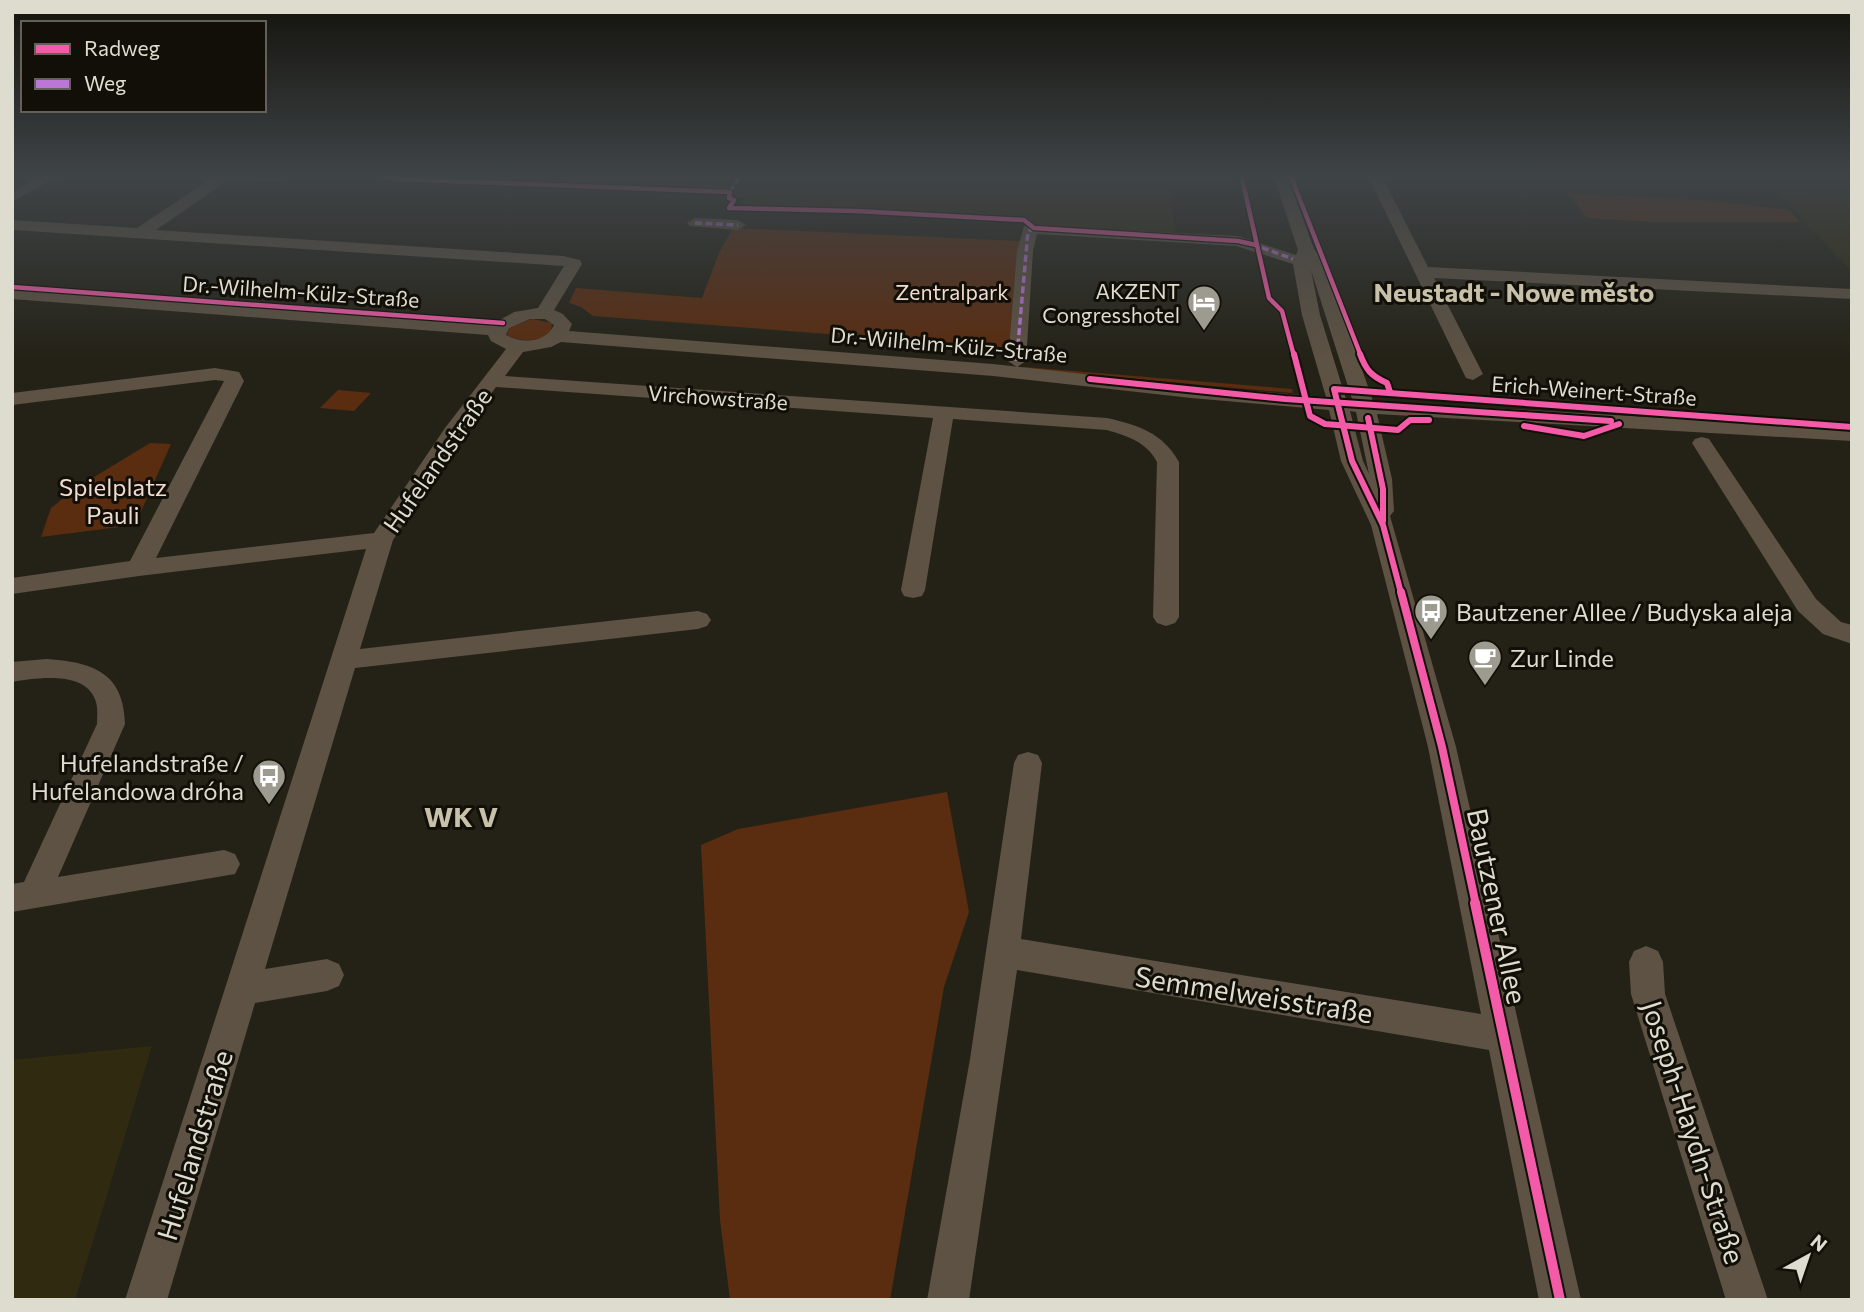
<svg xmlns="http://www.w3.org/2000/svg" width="1864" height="1312" viewBox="0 0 1864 1312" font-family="Commissioner,sans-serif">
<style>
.built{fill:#302b10}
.green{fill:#5a2c10}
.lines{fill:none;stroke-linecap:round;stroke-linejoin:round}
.minor{fill:#5d5243;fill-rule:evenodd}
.quiet-far1{stroke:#ba77d6;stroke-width:3.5;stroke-dasharray:7 3.5;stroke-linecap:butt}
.quiet{stroke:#ba77d6;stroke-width:4.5;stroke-dasharray:9 4.5;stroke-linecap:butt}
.cycleway-far3-casing{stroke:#110f07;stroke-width:7}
.cycleway-far2-casing{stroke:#110f07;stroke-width:10}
.cycleway-far1-casing{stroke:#110f07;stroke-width:12}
.cycleway-casing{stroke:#110f07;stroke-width:14}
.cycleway-far3{stroke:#f35aa7;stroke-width:4.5}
.cycleway-far2{stroke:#f35aa7;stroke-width:6}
.cycleway-far1{stroke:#f35aa7;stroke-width:8}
.cycleway{stroke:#f35aa7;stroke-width:10}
.labels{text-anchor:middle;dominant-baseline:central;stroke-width:6;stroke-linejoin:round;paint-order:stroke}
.far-poi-label{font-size:21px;fill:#dedccf;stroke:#110f07;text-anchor:end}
.far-street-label{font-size:21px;fill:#dedccf;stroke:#110f07}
.far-park-label{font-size:21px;fill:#f2dbd1;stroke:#110f07}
.street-label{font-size:24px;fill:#dedccf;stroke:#110f07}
.park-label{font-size:24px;fill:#f2dbd1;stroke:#110f07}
.poi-label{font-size:24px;fill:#dedccf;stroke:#110f07;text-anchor:start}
.far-district-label{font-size:26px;font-weight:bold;fill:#c6c1a8;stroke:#110f07}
.quarter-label{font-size:28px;font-weight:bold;fill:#c6c1a8;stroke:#110f07}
.near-street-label{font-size:28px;fill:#dedccf;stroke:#110f07}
</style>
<rect width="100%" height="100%" fill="#242217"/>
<g class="built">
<polygon points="739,174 1232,174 1234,182 1161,179 1162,186 1170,187 1175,237 1024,230 1025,220 838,213 838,211 752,210 753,206 742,205 744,198 733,198"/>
<polygon points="1775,190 1852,195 1852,272"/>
<polygon points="152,1046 75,1300 12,1300 12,1060"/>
</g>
<g class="green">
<polygon points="588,174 644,174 641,180 717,184 724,174 734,174 727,189 582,182"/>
<polygon points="1568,193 1713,201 1789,210 1800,222 1655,222 1587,218"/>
<polygon points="733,228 1020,241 1010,348 593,316 581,307 569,303 576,288 702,298 719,253"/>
<path d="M 532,319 L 552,323 L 551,333 C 535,342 524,342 507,336 L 509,327 Z"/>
<polygon points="1024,367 1292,389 1293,393 1023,369"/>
<polygon points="338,390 371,393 354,411 320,408"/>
<polygon points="150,443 171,444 135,525 41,537 51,508 76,488"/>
<polygon points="947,792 969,912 944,987 890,1300 730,1300 720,1220 701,845 738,829"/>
</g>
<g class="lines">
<g class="minor">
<polygon points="44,174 62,174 12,202 12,192"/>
<path d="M 218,174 L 285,174 L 289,178 L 282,182 L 230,179 L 156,230 L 563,256 L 580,260 L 582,264 L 554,310 L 563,314 L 572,324 L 569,331 L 993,364 L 1191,386 L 1326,397 L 1302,315 L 1293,264 L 1236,246 L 1037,234 L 1033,251 L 1026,361 L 1017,367 L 1008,361 L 1017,251 L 1024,226 L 1238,236 L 1296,255 L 1298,250 L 1273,174 L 1287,174 L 1314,249 L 1325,263 L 1373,401 L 1852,429 L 1852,441 L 1377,414 L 1392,479 L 1394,511 L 1390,516 L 1456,747 L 1581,1300 L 1539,1300 L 1489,1050 L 1017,970 L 969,1300 L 927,1300 L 970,1059 L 1014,763 L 1018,755 L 1028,752 L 1038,755 L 1042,763 L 1021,939 L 1481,1014 L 1428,747 L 1371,525 L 1341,461 L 1329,410 L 1191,398 L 993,376 L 561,342 L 551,347 L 523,352 L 505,376 L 1107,418 C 1138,425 1163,433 1179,462 L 1179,617 L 1175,623 L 1166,626 L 1157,623 L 1153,617 L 1157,462 C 1147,442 1127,436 1107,430 L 953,419 L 925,590 L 922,596 L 913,598 L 904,596 L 901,590 L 933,418 L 496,387 L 461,435 L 393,540 L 360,649 L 698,611 L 707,614 L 711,620 L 707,626 L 698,629 L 355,668 L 265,969 L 327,959 L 339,964 L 344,975 L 339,986 L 327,991 L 255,1003 L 167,1300 L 125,1300 L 366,549 L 139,576 L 12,594 L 12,578 L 130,561 L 224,381 L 215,380 L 12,405 L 12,393 L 215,368 L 239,372 L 244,381 L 156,558 L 374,533 L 445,428 L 506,349 L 491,341 L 488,335 L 12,299 L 12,289 L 493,324 L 514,312 L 538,308 L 564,266 L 12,230 L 12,220 L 137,228 ZM 1311,270 L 1352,399 L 1346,399 L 1320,315 ZM 530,319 L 545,319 L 554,325 C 546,343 521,344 506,335 L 509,328 ZM 1350,411 L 1356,412 L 1369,474 L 1363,461 Z"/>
<polygon points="580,174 595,174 587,185 582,186 575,182"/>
<polygon points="1367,174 1381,174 1428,267 1852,289 1852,299 1434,278 1483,374 1473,380 1466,378"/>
<polygon points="695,218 738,220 746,225 738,230 690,226 687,223"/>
<polygon points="1702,437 1709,439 1816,599 1841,622 1852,625 1852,644 1823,634 1798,611 1692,443 1695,439"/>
<path d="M 46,659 C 92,662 124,672 125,724 L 58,877 L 224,850 L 235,854 L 240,864 L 235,874 L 12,912 L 12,884 L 24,882 L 97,724 C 97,717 98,709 96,702 C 87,670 36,678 12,682 L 12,662 Z"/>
<polygon points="1646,946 1658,951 1663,962 1665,994 1768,1300 1726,1300 1631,994 1629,962 1634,951"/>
</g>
<g class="quiet-far1">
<polyline points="730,192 741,174"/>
<polyline points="695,223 738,225"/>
<polyline points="1252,244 1293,259"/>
<polyline points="1017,356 1028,231 1036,228"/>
</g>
<polyline class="quiet" points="1017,361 1018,354"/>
<g class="cycleway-far3-casing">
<g id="cycleway-far3">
<polyline points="372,174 396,179 730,192 729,198 734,200 729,208 856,211 1024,220 1034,228 1238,241 1256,245"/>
<polyline points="1241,174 1269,298 1282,311 1294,356"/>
<polyline points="1290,174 1361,356"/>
<polyline points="12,287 503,323"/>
</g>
</g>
<g class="cycleway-far2-casing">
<g id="cycleway-far2">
<polyline points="1294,354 1310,416 1325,424 1398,430 1410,420 1429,420"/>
<path d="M 1360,354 C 1366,370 1371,376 1387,383 L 1390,392"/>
<polyline points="1090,379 1285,399 1611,421"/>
<polyline points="1368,418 1383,489 1383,521"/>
<polyline points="1524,426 1584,436 1619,424"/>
<polyline points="1401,593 1383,525 1352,461 1334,389 1852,427"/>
</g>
</g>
<g class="cycleway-far1-casing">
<polyline id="cycleway-far1" points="1401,592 1442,747 1476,905"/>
</g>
<g class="cycleway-casing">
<polyline id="cycleway" points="1475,903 1560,1300"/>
</g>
<use href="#cycleway-far3" class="cycleway-far3"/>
<use href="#cycleway-far2" class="cycleway-far2"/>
<use href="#cycleway-far1" class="cycleway-far1"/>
<use href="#cycleway" class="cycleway"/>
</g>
<linearGradient id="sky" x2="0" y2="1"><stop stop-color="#14130d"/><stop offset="0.49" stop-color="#3f4447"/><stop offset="1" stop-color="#3f4447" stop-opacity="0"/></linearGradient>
<rect width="1864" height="358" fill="url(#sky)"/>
<defs>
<g id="hotel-pin" transform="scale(1.75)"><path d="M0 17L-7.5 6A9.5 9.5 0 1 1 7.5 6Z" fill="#9d9b8f" stroke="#110f07"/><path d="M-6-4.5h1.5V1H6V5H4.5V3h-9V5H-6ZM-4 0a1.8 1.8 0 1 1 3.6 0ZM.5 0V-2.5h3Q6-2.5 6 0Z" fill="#fff"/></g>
<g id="bus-pin" transform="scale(1.75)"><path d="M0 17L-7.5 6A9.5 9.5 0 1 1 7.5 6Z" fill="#9d9b8f" stroke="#110f07"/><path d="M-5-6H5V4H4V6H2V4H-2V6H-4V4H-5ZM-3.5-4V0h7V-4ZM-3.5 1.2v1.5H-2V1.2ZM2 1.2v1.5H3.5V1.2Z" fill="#fff"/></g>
<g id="cafe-pin" transform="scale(1.75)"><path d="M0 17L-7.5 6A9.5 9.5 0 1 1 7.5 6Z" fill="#9d9b8f" stroke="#110f07"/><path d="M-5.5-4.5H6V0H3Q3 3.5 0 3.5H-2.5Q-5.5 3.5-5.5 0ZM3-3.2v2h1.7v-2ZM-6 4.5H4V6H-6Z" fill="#fff"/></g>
</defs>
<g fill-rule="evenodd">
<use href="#hotel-pin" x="1204" y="302"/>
<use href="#bus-pin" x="1431" y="611"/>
<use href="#cafe-pin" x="1485" y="657"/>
<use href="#bus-pin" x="269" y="776"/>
</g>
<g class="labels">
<g class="far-poi-label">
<text x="1180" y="290">AKZENT<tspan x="1180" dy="24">Congresshotel</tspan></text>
</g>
<g class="far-street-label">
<text transform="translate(301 291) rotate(4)">Dr.-Wilhelm-Külz-Straße</text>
<text transform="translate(949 344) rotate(5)">Dr.-Wilhelm-Külz-Straße</text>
<text transform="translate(1594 390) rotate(4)">Erich-Weinert-Straße</text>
<text transform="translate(718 397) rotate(4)">Virchowstraße</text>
</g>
<g class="far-park-label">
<text x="952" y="291">Zentralpark</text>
</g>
<g class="street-label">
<text transform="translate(437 460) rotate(-55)">Hufelandstraße</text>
</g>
<g class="park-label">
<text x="113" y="486">Spielplatz<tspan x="113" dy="28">Pauli</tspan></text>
</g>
<g class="poi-label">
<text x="1456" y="611">Bautzener Allee / Budyska aleja</text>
<text x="1510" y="657">Zur Linde</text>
<text x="244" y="762" text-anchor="end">Hufelandstraße /<tspan x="244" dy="28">Hufelandowa dróha</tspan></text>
</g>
<g class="far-district-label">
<text x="1514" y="291">Neustadt - Nowe město</text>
</g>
<g class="quarter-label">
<text x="461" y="816">WK V</text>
</g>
<g class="near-street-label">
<text transform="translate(1498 906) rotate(78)">Bautzener Allee</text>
<text transform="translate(1254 994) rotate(9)">Semmelweisstraße</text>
<text transform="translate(1694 1132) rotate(72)">Joseph-Haydn-Straße</text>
<text transform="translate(194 1145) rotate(-73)">Hufelandstraße</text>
</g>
</g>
<rect width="1864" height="1312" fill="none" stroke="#dedccf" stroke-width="28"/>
<rect x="21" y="21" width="245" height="91" fill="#110f07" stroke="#636157" stroke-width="2"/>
<rect x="35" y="44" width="35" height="10" fill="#f35aa7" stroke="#636157" stroke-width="2"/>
<text x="84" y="56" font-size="21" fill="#dedccf">Radweg</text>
<rect x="35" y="79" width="35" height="10" fill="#ba77d6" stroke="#636157" stroke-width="2"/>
<text x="84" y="91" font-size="21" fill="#dedccf">Weg</text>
<g transform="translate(1808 1256) rotate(40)" stroke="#110f07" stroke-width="5" paint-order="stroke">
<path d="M0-5L12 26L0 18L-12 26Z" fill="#dedccf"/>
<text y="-10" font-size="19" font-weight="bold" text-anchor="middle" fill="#dedccf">N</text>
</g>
</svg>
